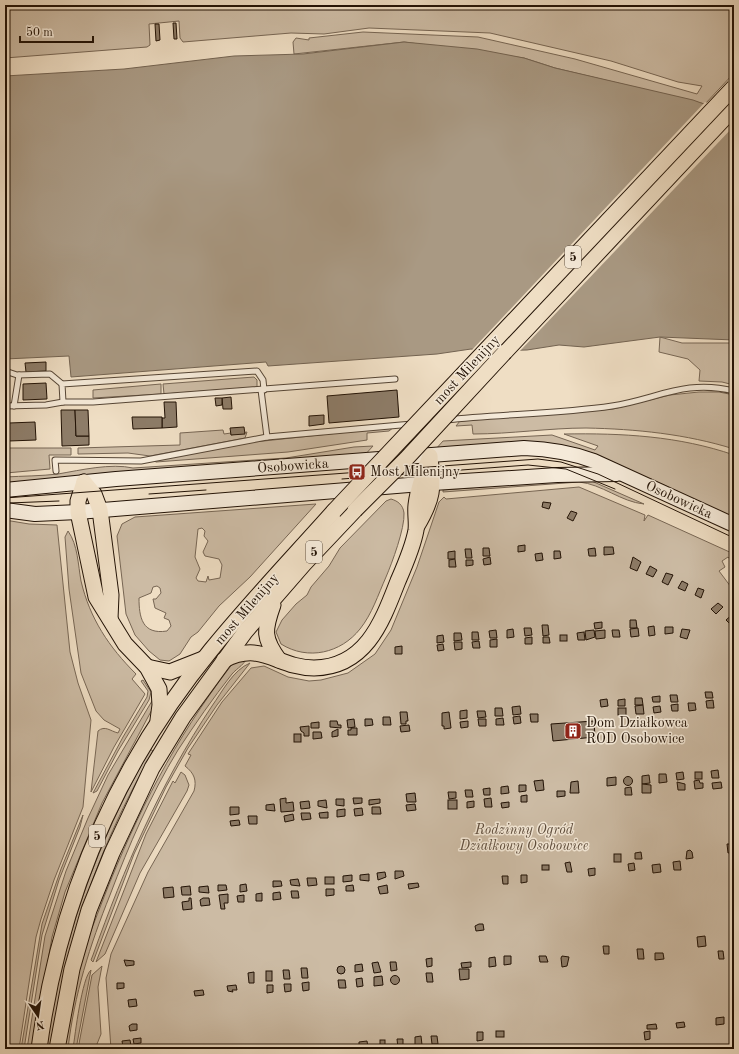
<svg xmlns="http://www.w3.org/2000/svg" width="739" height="1054" viewBox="0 0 739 1054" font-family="'Old Standard TT',serif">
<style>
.green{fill:#ccbba4;stroke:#776654;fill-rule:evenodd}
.water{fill:#a99983;stroke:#736351}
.pier{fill:#efdec4}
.building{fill:#8d7c68;stroke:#221205}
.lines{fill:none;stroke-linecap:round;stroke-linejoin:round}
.lane-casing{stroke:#554535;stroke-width:7}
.secondary-casing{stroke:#221205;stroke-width:16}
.primary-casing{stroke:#221205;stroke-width:17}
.lane{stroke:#f5ead9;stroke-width:5}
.secondary{stroke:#f5ead9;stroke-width:14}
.primary{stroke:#efdec4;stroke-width:15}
.tram{stroke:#221205;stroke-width:1}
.primary-bridge-casing{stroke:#221205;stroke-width:17;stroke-linecap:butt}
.primary-bridge{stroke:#efdec4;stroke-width:15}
.labels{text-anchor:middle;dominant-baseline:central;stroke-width:3;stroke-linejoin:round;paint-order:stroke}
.shield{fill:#f5ead9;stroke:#615345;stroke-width:1}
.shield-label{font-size:13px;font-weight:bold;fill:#221205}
.street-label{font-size:14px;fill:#221205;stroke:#f5ead9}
.poi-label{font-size:14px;fill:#221205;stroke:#f5ead9;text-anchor:start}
.park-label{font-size:14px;font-style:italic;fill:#5e4d3d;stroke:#f5ead9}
</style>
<rect width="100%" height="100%" fill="#efdec4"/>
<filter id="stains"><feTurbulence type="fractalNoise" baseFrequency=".005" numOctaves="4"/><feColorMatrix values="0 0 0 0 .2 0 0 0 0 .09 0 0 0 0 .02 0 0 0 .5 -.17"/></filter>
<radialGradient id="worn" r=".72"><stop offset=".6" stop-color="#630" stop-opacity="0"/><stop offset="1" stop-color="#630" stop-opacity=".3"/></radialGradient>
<g class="green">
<polygon points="5,5 734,5 734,73 705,104 555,68 524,58 404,42 294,54 293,42 296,38 309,40 309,38 363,32 478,37 575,59 697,94 702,86 678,82 611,61 490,33 369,28 324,34 291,33 183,42 180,38 179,21 149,24 150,45 147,47 5,58"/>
<polygon points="660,337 682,343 734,343 734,385 722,382 699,381 700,370 688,359 659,352"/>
<polygon points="254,377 257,380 257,387 164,394 163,384"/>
<polygon points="161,384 161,394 93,398 93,390"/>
<path d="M 699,392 L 719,392 L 734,395 L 734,449 C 686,434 636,429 586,428 C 549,428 511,434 473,434 L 472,425 L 456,426 L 460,421 L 613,409 L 670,395 Z"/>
<polygon points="394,427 389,431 367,433 367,440 288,452 156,462 153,460 245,443"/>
<polygon points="223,430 224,434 231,433 231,435 247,432 245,438 150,456 128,453 78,454 78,448 180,445 180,433"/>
<path d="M 564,434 C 622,433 679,436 734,455 L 734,518 L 651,479 L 650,481 L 592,455 L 435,450 L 443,441 L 552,435 L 595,450 L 598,446 Z"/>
<path d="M 373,446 L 363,457 L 5,483 L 5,477 C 23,476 41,476 58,474 C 81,470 111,463 133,468 L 286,458 L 354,447 Z"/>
<polygon points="5,448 71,448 71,455 49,455 50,469 6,473 5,472"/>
<path d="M 587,479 L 644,504 C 621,502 602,484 579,482 L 443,492 L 443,490 Z"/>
<path d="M 579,487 L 645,515 L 644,521 L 648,515 L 734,554 L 734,564 L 728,557 L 722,561 L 725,567 L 719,571 L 734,591 L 734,1049 L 111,1049 L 106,978 L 111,954 L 148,872 L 194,791 C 197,780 194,773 185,766 L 191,755 L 188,754 L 222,702 L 251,668 L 264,666 L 288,677 L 309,681 L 321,680 L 348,673 L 375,654 L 391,630 L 417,567 L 439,502 L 444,497 L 446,499 Z"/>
<path d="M 391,499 C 398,501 403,505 404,513 C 405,528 392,563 386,577 C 378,595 372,614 360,629 C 341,653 308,661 281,644 L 276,632 L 282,620 L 296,604 L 307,595 L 311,587 L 329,566 L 340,548 L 386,501 Z"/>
<path d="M 316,504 L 250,577 L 219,606 L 198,632 L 191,637 L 180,654 L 169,661 L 160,660 L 149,651 L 135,635 L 126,614 L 117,536 L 122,524 L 135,517 ZM 202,528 L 205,531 L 204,536 L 208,541 L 203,552 L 205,556 L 219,559 L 222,565 L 220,578 L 209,580 L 208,576 L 206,582 L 198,581 L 196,578 L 200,569 L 195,557 L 198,529 ZM 157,586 L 160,588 L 161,593 L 156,599 L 153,599 L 155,608 L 166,613 L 164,618 L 169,620 L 171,626 L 167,631 C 142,635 139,617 139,598 L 151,593 L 153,587 Z"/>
<polygon points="5,520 29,524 57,525 70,652 78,683 91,720 83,807 54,880 41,919 36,937 19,1049 5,1049"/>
<path d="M 68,531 C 78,545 78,565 81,581 C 90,619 109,647 136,674 L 132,679 L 145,694 L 114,747 L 91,792 L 98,731 C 105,725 110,731 118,733 L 120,729 L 104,720 L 96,711 L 81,673 L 69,589 L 65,537 Z"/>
<path d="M 247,656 C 246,664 237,668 232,674 C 213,698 195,724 178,750 C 150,796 129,845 110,895 C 90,945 74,995 68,1049 L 63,1049 C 68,1023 70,994 78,968 C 85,944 95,921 104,897 C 137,813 175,739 230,667 L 234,662 Z"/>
<path d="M 250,663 L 217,705 L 188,748 L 166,787 L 134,854 L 93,962 L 91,960 L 93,955 C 124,868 160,784 212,706 C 222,692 233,670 250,663 Z"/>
<polygon points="143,680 151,692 149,700 118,751 97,791 93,793 123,737 147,697 148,691 141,681"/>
<polygon points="154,686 155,704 102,803 65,892 52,937 33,1049 27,1049 45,936 66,871 88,818 108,775 152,701"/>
<path d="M 150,749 L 153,751 C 120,810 91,873 74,939 C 64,975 58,1012 51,1049 L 46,1049 C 61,942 97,842 150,749 Z"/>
<polygon points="181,772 185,775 189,785 187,791 140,873 105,954 96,962 146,834 173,781 175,783"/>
<polygon points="83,815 80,827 59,880 42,935 24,1049 21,1049 42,924 61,869"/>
<polygon points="102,966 98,987 101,1034 95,1049 78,1049 92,975"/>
<path d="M 91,970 L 76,1049 L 73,1049 C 75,1035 82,977 91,970 Z"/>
</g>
<polygon class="water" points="404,42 477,49 524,58 555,68 693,100 734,115 734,340 660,337 584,347 559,345 527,350 484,351 471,349 437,354 268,366 266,362 71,377 69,356 5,359 5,76 124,69 234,56 303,54"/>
<polygon class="pier" points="705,102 734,112 734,126 519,352 483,353 471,351"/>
<g class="building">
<polygon points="173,23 176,23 177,39 174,39"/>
<polygon points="155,24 159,24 160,40 156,41"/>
<polygon points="46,362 46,371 26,372 25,363"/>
<polygon points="46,383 47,399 23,400 23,384"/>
<polygon points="397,390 399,417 329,423 327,396"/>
<polygon points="231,397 232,409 223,409 222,398"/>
<polygon points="215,398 222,398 222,405 216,406"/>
<polygon points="164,402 176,402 177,427 162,428 162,418 165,418"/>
<polygon points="61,410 75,410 76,436 89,436 89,445 62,446"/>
<polygon points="75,410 88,410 89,436 76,436"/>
<polygon points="324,415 324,424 309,426 309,416"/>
<polygon points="132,417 162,417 162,428 133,429"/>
<polygon points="35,422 36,440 9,441 9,423"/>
<polygon points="244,427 245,434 231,435 230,428"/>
<polygon points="543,502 551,503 549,509 542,507"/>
<polygon points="571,511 577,513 573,521 567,518"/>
<polygon points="525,545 525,551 518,552 518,546"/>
<polygon points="604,547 613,547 614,554 604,555"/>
<polygon points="483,548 489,548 490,556 483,556"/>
<polygon points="595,548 596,556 589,556 588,549"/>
<polygon points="465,549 471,549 472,558 466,558"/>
<polygon points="455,551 455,559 448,559 448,552"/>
<polygon points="554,551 560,551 561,558 554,559"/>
<polygon points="542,553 543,560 536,561 535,554"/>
<polygon points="490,557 491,564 484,565 483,559"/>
<polygon points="633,557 641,562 637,571 630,568"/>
<polygon points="455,559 456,567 449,567 449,560"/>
<polygon points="466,560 473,560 473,565 466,566"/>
<polygon points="650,566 657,570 653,577 646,574"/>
<polygon points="666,573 673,575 668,585 662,582"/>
<polygon points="682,581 688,584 685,591 678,588"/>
<polygon points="698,588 704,590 701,598 695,595"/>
<polygon points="718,603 723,607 716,614 711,609"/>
<polygon points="734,613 734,624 732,626 726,620"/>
<polygon points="630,620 636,620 637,628 630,628"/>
<polygon points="602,622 602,628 595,629 594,623"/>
<polygon points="542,625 548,625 549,635 543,636"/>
<polygon points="654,626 655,635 649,636 648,627"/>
<polygon points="665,627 673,627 673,633 665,634"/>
<polygon points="524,628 531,628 532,635 525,636"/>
<polygon points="638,628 639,636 631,637 630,629"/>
<polygon points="513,629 514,637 507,638 507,630"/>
<polygon points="682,629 690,630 687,639 680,637"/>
<polygon points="496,630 497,638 490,638 489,631"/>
<polygon points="594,630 595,637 586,640 585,631"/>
<polygon points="605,630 605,638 596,639 595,631"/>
<polygon points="612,630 619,630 620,637 613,637"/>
<polygon points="472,632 478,632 479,640 472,640"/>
<polygon points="584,632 585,640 578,640 577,633"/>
<polygon points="454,633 461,633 462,640 454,641"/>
<polygon points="443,635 444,642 437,643 437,636"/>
<rect x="560" y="635" width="7" height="6"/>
<polygon points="532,637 532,644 525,644 525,638"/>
<polygon points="543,637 549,637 550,643 543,643"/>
<polygon points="497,639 497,647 490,647 490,640"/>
<polygon points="479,641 480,648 473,648 472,642"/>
<polygon points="454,642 462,642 462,649 455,650"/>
<polygon points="443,644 444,650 438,651 437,645"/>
<polygon points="402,646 402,654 395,654 395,647"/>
<polygon points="705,692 712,692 713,698 706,698"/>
<polygon points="670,695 677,695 678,702 671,702"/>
<polygon points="660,696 660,702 653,702 652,697"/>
<polygon points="635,698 642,698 643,705 635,705"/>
<polygon points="607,699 608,706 601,707 600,700"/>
<polygon points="625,699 625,706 618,706 618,700"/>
<polygon points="713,700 714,708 707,708 706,701"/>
<polygon points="688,703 695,703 696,710 689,711"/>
<polygon points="678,704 678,711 672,711 671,705"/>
<polygon points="643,705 644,714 636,714 635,706"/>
<polygon points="520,706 521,714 513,715 512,707"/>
<polygon points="660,706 661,712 654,713 653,707"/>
<polygon points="495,708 502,708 503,716 495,716"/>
<rect x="618" y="708" width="8" height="7"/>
<polygon points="467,710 467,718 460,719 460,711"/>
<polygon points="477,711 485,711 486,717 478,718"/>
<polygon points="400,712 407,712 408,721 406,721 406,724 401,724"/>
<polygon points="449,712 451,728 444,729 444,726 442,726 442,713"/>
<polygon points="530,714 538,714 538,722 531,722"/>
<polygon points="520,716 521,723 514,724 513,717"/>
<polygon points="383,717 390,717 391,725 383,725"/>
<polygon points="503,718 504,725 496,725 496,719"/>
<polygon points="354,719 355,727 348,728 347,720"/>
<polygon points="365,719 372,719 373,725 365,726"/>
<polygon points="478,719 486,719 486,726 479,726"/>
<polygon points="330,721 337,721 338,725 341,725 341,728 330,727"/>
<polygon points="468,721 468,727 461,728 460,722"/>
<polygon points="594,721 595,737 553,741 551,724"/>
<polygon points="319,722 319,728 311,728 311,723"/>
<polygon points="409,725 410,731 401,732 400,726"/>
<polygon points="309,726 309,736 304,736 304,733 301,731 300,727"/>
<polygon points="351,728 357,728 357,735 348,735 348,730 351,730"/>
<polygon points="338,729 338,736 332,737 332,732"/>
<polygon points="313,732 321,732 322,738 313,739"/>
<rect x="294" y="734" width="7" height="8"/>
<polygon points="718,770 719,778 712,778 711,771"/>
<polygon points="683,772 684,779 677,780 676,773"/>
<rect x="695" y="772" width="7" height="7"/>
<polygon points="659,774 666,774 667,782 659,783"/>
<polygon points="649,775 650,783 642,784 642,776"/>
<circle cx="628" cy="781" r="4.5"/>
<polygon points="616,777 616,785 607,786 607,778"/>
<polygon points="543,780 544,790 536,791 534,781"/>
<polygon points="699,780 700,783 703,783 703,788 695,789 694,781"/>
<polygon points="578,781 579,793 570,793 571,782"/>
<polygon points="677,782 685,784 685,790 678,790"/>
<polygon points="721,782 722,788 713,789 712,783"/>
<polygon points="642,784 651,785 651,793 642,793"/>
<polygon points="519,785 526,785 526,791 519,792"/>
<polygon points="508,786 509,793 501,794 501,787"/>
<polygon points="631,787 632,795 625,795 625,788"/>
<polygon points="490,788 490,795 484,795 483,789"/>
<polygon points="465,790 472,790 473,797 466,797"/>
<polygon points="557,791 565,791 565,796 557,797"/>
<polygon points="448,792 456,792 456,798 449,799"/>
<polygon points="415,793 416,802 407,802 406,794"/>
<polygon points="527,795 527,802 521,802 521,796"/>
<polygon points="286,798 286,803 293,802 294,811 281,812 280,799"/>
<polygon points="353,798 362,798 362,803 354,804"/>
<polygon points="491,798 492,807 485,807 484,799"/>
<polygon points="336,799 344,799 344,806 336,805"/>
<polygon points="380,799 380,803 369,805 369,800"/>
<polygon points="326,800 327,808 318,806 318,801"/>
<rect x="448" y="800" width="9" height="9"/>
<polygon points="309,801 310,808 301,809 300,802"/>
<polygon points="474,801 474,807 467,808 467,802"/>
<polygon points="509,802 509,807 502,808 501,803"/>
<polygon points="274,804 275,811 266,810 266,805"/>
<polygon points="415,804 416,810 407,811 406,805"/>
<polygon points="230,807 239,807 239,814 230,815"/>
<polygon points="372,807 380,807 381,814 372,814"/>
<polygon points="362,808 363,815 355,816 354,809"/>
<polygon points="345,809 345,816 337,817 337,810"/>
<polygon points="328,812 328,818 320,818 319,813"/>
<polygon points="301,813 310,813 311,819 302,820"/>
<polygon points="293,814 294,820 285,822 284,816"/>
<polygon points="248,816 257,816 257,824 249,824"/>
<polygon points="239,820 240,825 231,826 230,821"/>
<polygon points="727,844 734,844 734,852 728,853"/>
<polygon points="690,850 692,852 693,858 686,859 687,851"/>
<polygon points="641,852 642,859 635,859 635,853"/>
<rect x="614" y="854" width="7" height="8"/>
<polygon points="680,861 681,870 674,870 673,862"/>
<polygon points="570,862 572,872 567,872 565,863"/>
<polygon points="634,863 635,870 629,871 628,864"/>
<polygon points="660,864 661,872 653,873 652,865"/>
<rect x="542" y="865" width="7" height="5"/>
<polygon points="595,868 595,875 589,876 588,869"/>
<polygon points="395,871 403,871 404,876 395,879"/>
<polygon points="385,872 386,877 378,880 377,873"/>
<polygon points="369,874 369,881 360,880 360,875"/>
<polygon points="352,875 352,881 343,882 343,876"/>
<polygon points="521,875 527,875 527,882 521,883"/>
<polygon points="502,876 508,876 508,884 503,884"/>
<rect x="325" y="877" width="9" height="7"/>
<polygon points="307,878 316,878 317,885 308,886"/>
<polygon points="298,879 300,886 291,885 290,880"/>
<polygon points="273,881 281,881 282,886 273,887"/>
<polygon points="418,883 419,887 409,889 408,884"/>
<polygon points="246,884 247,891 240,892 240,885"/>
<polygon points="218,885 226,885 227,890 218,891"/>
<polygon points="353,885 354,891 346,891 346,886"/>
<polygon points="387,885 388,893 380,894 378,887"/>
<polygon points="190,886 191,895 182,895 181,887"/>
<polygon points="208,886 209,893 199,892 199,887"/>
<polygon points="173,887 174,897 164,898 163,888"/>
<polygon points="326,889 334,889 334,895 326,896"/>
<polygon points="291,891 298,891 299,898 292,898"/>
<polygon points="280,892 281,899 273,900 273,893"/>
<polygon points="262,893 262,901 256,901 256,894"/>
<polygon points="228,894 228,903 224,903 225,909 221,909 219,895"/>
<polygon points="244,895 244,902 238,902 237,896"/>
<polygon points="189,898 191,898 192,909 183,910 182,902 189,901"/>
<polygon points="203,898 209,898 210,905 201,906 200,900"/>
<polygon points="479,924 483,924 484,930 476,931 475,926"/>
<polygon points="705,936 706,946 698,947 697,937"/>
<polygon points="603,946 609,946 609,954 604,954"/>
<polygon points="637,949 643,949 644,959 638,959"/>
<polygon points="718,951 723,951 724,959 719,959"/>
<polygon points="655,953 663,953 664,959 655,960"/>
<polygon points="504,956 511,956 511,964 504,965"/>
<polygon points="539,956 546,956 548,962 540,962"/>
<polygon points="562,956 569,957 567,966 562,967 561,958"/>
<polygon points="495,957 496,966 489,967 489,958"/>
<polygon points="432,958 432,966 427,967 426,959"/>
<polygon points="124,960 134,961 134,965 126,966"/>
<polygon points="378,962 381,972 374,973 372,963"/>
<polygon points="390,962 396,962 397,970 391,971"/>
<polygon points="471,962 471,967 462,968 461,963"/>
<polygon points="362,964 363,971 355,972 355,965"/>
<circle cx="341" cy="970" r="4"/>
<polygon points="301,968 307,968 308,978 302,978"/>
<polygon points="459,969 469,969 469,979 460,980"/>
<polygon points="283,970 289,970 290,979 284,979"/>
<rect x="266" y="971" width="6" height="10"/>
<polygon points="254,972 254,983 249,983 248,973"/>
<polygon points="426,973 432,973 433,982 427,982"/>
<circle cx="395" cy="980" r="4.5"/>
<polygon points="382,976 383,985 374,986 374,977"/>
<polygon points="362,978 363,986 357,987 356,979"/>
<polygon points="338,980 345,980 346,988 339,988"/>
<polygon points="309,982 309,990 303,991 302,983"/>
<polygon points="117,983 124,983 124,988 117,989"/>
<polygon points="284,984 291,984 291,991 285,992"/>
<polygon points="236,985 237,990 232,990 233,992 228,991 227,986"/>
<polygon points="267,985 273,985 273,992 267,993"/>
<polygon points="203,990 204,995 195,996 194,991"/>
<polygon points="136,999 137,1006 129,1007 128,1000"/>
<polygon points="724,1017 724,1024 716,1025 716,1018"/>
<polygon points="684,1022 685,1027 677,1028 676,1023"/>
<polygon points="132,1024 137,1024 137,1030 130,1031 129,1026"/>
<polygon points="656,1024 657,1029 647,1029 647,1025"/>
<rect x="496" y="1031" width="8" height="6"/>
<polygon points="650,1031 650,1039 645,1040 644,1032"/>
<polygon points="477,1032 483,1032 483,1040 477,1041"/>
<polygon points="421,1036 422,1045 415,1046 415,1037"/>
<polygon points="431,1036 437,1036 438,1044 432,1044"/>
<polygon points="141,1038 141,1043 134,1044 133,1039"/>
<polygon points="397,1039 403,1039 403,1048 398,1048"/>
<polygon points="130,1040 131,1046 123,1047 122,1041"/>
<rect x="380" y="1040" width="5" height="8"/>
<polygon points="367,1041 368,1047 370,1047 370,1049 359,1049 359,1042"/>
</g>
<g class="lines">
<g class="lane-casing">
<g id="lane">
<polyline points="5,371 17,375 50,374 62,384"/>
<polyline points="261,390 267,437"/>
<polyline points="63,402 62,384 257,371 263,380 264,390"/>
<polyline points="5,406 46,405 63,402 93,402 395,379"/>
<polyline points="14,406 19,375"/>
<path d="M 446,420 C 501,414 558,414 612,406 C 657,399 685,379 734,391"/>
<polyline points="56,471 55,460 141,461 267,437 412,424"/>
</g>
</g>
<g class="secondary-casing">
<g id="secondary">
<path d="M 5,490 L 116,479 L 524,448 C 549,449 570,452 594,461 L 734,525"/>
<polyline points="5,510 35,514 78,512 433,483 557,475 617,474"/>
</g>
</g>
<g class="primary-casing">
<g id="primary">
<polyline points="505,352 734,108"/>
<polyline points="84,482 78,501 78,512 96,597 125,644 147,667 159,689 160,705 158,720"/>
<polyline points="84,482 94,494 100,510 111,595 110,619"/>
<path d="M 417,526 C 433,499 434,488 430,458"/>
<path d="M 273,605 C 264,630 263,638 279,660"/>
<path d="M 224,660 C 262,640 277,668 314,668 C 366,667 382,622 398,581 C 405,565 413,547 416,530 C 417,522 415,513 416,505 C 418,488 424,472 430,456"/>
<polyline points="147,667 170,672 203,659"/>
<path d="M 39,1049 C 59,900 116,766 211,650 C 250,602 293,557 334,511"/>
<polyline points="57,1049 72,969 89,910 112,853 152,768 183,717 245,632 304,564 355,510"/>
</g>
</g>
<use href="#lane" class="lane"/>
<use href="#secondary" class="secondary"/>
<use href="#primary" class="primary"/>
<g class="tram">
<polyline points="342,479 528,465 566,469 615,489"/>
<polyline points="149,494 206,490"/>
<polyline points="5,498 538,459 561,462 598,474 734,538"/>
<polyline points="9,503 59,501"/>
</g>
<g class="primary-bridge-casing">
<g id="primary-bridge">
<polyline points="355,510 406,459 505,352"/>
<polyline points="334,511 734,87"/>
</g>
</g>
<use href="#primary-bridge" class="primary-bridge"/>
</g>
<defs>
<g id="bus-square" transform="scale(0.9)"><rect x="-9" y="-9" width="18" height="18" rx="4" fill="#8f2418" stroke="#f5ead9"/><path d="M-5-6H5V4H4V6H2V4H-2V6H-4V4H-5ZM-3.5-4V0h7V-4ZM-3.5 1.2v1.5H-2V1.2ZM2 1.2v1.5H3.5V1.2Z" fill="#fff"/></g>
<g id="building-square" transform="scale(0.9)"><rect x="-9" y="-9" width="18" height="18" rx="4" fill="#8f2418" stroke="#f5ead9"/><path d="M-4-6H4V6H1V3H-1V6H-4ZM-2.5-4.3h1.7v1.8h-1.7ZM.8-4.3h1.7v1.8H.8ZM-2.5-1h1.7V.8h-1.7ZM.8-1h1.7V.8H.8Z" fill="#fff"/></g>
</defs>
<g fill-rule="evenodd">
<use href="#bus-square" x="357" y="472"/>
<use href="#building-square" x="573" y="731"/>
</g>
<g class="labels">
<g class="shield">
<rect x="565" y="246" width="16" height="22" rx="3"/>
<rect x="306" y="541" width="16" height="22" rx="3"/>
<rect x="89" y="825" width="16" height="22" rx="3"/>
</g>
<g class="shield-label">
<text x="573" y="257">5</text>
<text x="314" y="552">5</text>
<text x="97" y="836">5</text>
</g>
<g class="street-label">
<text transform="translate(467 370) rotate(-47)">most Milenijny</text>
<text transform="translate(293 466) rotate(-4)">Osobowicka</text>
<text transform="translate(679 500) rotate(25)">Osobowicka</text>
<text transform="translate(247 609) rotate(-49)">most Milenijny</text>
</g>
<g class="poi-label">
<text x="370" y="472">Most Milenijny</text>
<text x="586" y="723">Dom Działkowca<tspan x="586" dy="16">ROD Osobowice</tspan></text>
</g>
<g class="park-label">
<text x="524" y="830">Rodzinny Ogród<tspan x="524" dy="16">Działkowy Osobowice</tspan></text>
</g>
</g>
<rect width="739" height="1054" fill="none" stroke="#efdec4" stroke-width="20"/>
<rect x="6" y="6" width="727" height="1042" fill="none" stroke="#221205" stroke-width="2"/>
<rect x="10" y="10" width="719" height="1034" fill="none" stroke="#221205"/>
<g transform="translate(38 1016) rotate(167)" stroke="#f5ead9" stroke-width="3" paint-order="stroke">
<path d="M0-3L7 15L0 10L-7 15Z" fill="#221205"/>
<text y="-6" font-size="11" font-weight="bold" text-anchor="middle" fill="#221205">N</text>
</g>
<path d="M20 36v6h73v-6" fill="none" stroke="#221205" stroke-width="2"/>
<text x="26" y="36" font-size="12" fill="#221205" stroke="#f5ead9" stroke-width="3" paint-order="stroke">50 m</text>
<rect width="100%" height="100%" filter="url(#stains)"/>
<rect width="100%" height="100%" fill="url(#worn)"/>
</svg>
